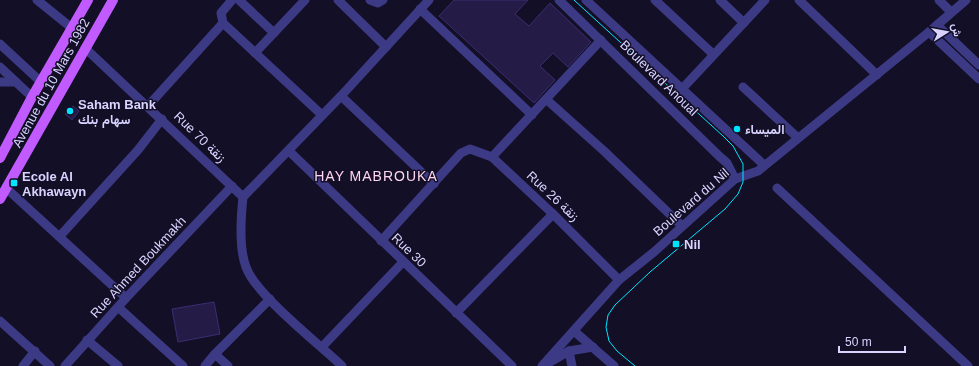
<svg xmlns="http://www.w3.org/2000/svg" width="979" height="366" viewBox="0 0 979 366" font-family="Arial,Vazirmatn,sans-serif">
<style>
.building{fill:#241b47;stroke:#3b2d73}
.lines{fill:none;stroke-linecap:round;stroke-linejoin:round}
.minor{stroke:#3d3a85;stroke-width:9}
.major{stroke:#c25bff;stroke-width:10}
.tram{stroke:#00e5ff;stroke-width:1}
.poi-dot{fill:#00e5ff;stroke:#130f26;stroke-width:1.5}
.labels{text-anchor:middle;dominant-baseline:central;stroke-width:3;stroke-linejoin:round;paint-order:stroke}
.street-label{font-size:13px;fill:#d9d4ff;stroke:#130f26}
.poi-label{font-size:13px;font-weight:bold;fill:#d9d4ff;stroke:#130f26;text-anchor:start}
.neighbourhood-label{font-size:14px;letter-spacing:1px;fill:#ffd6f0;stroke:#130f26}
</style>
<rect width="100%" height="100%" fill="#130f26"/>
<g class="building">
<polygon points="454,0 528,0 515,14 529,26 550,3 591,42 568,67 553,53 540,66 555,80 534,103 439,16"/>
<polygon points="73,106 79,111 72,120 65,114"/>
<polygon points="214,302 220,334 178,342 172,309"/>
</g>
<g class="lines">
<g class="minor">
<polyline points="37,0 73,29"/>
<polyline points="232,0 221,13 223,23 322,115"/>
<polyline points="239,0 274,33"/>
<polyline points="338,0 386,47"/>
<polyline points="370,0 378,3 383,0"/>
<polyline points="559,0 719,156 727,163 735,179"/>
<polyline points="586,0 764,165"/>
<polyline points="655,0 713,54"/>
<polyline points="720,0 744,23"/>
<polyline points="799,0 877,75"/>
<polyline points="939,0 951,12"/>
<polyline points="420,9 532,115"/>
<polyline points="937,25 979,65"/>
<polyline points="929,32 979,79"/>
<polyline points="0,44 41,82"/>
<polyline points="85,48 243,197"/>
<polyline points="255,53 305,0"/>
<polyline points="0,67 32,97"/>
<polyline points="0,82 16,82"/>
<polyline points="743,87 798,138"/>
<polyline points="681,90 765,0"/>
<polyline points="341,96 434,184"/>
<polyline points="547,100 604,151 681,225"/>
<polyline points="148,106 223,23"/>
<polyline points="289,151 512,366"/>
<polyline points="492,157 601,40"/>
<polyline points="6,188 126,298"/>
<polyline points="777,188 968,366"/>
<polyline points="243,197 341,96 429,0"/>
<path d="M 243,197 C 241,216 239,249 246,267 C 255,294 319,344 342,366"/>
<polyline points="60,236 138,150 162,119"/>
<polyline points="381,241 461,153 470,149 492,157 553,214 619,280"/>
<polyline points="118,307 183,366"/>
<polyline points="456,313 553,214"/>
<polyline points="0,321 50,366"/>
<polyline points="574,331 614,366"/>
<polyline points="87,340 118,366"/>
<polyline points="322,347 403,262"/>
<polyline points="569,351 572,366"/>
<polyline points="215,354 228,366"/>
<polyline points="550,362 569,351 593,347"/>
<polyline points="23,366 35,351"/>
<polyline points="65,366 126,298 232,186"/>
<polyline points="205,366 215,354 270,299"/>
<polyline points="542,366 619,280 654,252 735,179 758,171 929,32 966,0"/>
</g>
<g class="major">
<polyline points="0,158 32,97 88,0"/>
<polyline points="0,199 113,0"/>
</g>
<polyline class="tram" points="574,0 723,136 733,146 743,164 743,182 738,194 725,209 650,272 615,305 608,315 606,327 609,341 617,351 635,366"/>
</g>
<g class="poi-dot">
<circle cx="70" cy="111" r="4"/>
<circle cx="737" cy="129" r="4"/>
<rect x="10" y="179" width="8" height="8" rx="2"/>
<rect x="672" y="240" width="8" height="8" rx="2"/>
</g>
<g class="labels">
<g class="street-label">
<text transform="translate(659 78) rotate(44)">Boulevard Anoual</text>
<text transform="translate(51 83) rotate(-61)">Avenue du 10 Mars 1982</text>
<text transform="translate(200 137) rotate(44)">Rue 70 زنقة</text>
<text transform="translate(553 196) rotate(43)">Rue 26 زنقة</text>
<text transform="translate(691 202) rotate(-41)">Boulevard du Nil</text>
<text transform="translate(409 250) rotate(44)">Rue 30</text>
<text transform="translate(138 267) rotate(-47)">Rue Ahmed Boukmakh</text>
</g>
<g class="poi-label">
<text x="78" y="104">Saham Bank<tspan x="78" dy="15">سهام بنك</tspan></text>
<text x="745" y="129">الميساء</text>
<text x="22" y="176">Ecole Al<tspan x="22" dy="15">Akhawayn</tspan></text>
<text x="684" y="244">Nil</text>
</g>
<g class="neighbourhood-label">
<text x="376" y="176">HAY MABROUKA</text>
</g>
</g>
<g transform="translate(947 32) rotate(79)" stroke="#130f26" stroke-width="3" paint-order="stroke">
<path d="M0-3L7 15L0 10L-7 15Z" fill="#d9d4ff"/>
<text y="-6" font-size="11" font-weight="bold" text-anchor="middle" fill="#d9d4ff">ش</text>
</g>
<path d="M839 346v6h66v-6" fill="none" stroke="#d9d4ff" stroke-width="2"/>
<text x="845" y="346" font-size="12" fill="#d9d4ff" stroke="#130f26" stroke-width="3" paint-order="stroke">50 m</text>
</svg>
